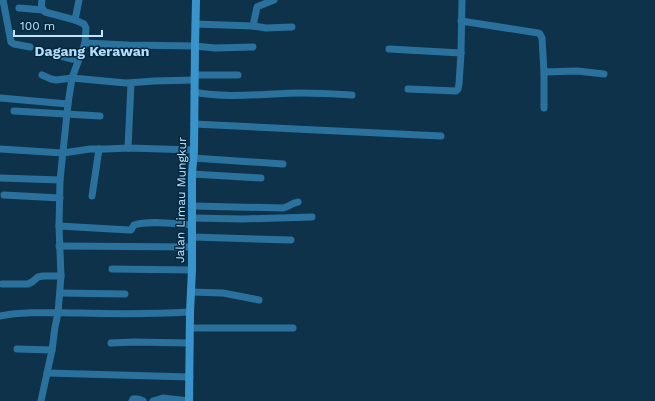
<svg xmlns="http://www.w3.org/2000/svg" width="655" height="401" viewBox="0 0 655 401" font-family="'Work Sans',sans-serif">
<style>
.lines{fill:none;stroke-linecap:round;stroke-linejoin:round}
.street{stroke:#2a719d;stroke-width:7}
.secondary{stroke:#3a94cc;stroke-width:8}
.labels{text-anchor:middle;dominant-baseline:central;stroke-width:3;stroke-linejoin:round;paint-order:stroke}
.street-label{font-size:12px;fill:#c2e3fb;stroke:#02283e}
.quarter-label{font-size:14px;font-weight:bold;fill:#b4dbf8;stroke:#02283e}
</style>
<rect width="100%" height="100%" fill="#0e3249"/>
<g class="lines">
<g class="street">
<polyline points="3,0 11,42 14,44 30,47"/>
<polyline points="19,8 43,10"/>
<polyline points="75,20 79,0"/>
<polyline points="461,21 538,33 540,34 542,38 544,72 577,71 604,74"/>
<polyline points="195,24 253,26 266,28 292,27"/>
<polyline points="253,26 257,7 259,6 274,0"/>
<polyline points="85,43 128,45 195,46 215,48 253,47"/>
<polyline points="389,49 461,53"/>
<polyline points="53,54 72,59 78,59"/>
<polyline points="544,72 544,108"/>
<polyline points="42,75 51,79 56,80 72,78 126,83 141,82 154,81 195,80"/>
<polyline points="195,75 238,75"/>
<polyline points="408,89 456,91 458,89 459,84 461,53 462,0"/>
<path d="M 194,92 C 230,99 267,93 302,93 C 319,93 336,94 352,95"/>
<polyline points="0,98 68,104"/>
<polyline points="14,111 100,116"/>
<polyline points="194,124 441,136"/>
<polyline points="128,148 131,83"/>
<polyline points="0,149 63,153 90,149 107,149 128,148 194,150"/>
<polyline points="193,158 283,164"/>
<polyline points="192,174 261,178"/>
<polyline points="0,178 60,180"/>
<polyline points="4,195 60,198"/>
<polyline points="92,196 99,149"/>
<path d="M 192,206 L 283,208 C 289,207 291,203 298,202"/>
<polyline points="192,218 243,219 312,217"/>
<path d="M 59,226 L 129,230 L 131,230 L 134,225 C 149,220 176,224 192,225"/>
<polyline points="192,237 291,240"/>
<polyline points="59,246 192,247"/>
<polyline points="112,269 192,270"/>
<polyline points="2,284 28,284 32,282 38,277 43,276 61,276"/>
<polyline points="191,292 223,293 259,300"/>
<polyline points="60,293 125,294"/>
<path d="M 0,316 C 26,311 53,313 80,313 C 117,314 153,314 190,312"/>
<polyline points="190,328 293,328"/>
<polyline points="111,343 134,342 190,343"/>
<polyline points="17,349 52,350"/>
<polyline points="47,373 190,377"/>
<path d="M 41,401 L 52,350 L 55,327 L 58,313 L 61,276 L 59,226 L 60,180 L 68,104 L 72,78 L 85,43 L 86,28 L 84,24 L 75,20 L 45,12 C 41,8 41,5 42,0"/>
<path d="M 132,401 L 133,399 C 137,398 140,399 143,401"/>
<polyline points="153,401 163,398 189,401"/>
</g>
<polyline class="secondary" points="189,401 190,312 192,270 192,174 194,150 195,46 196,0"/>
</g>
<g class="labels">
<g class="street-label">
<text transform="translate(181 200) rotate(-89)">Jalan Limau Mungkur</text>
</g>
<g class="quarter-label">
<text x="92" y="51">Dagang Kerawan</text>
</g>
</g>
<path d="M14 30v6h88v-6" fill="none" stroke="#c2e3fb" stroke-width="2"/>
<text x="20" y="30" font-size="12" fill="#c2e3fb" stroke="#02283e" stroke-width="3" paint-order="stroke">100 m</text>
</svg>
